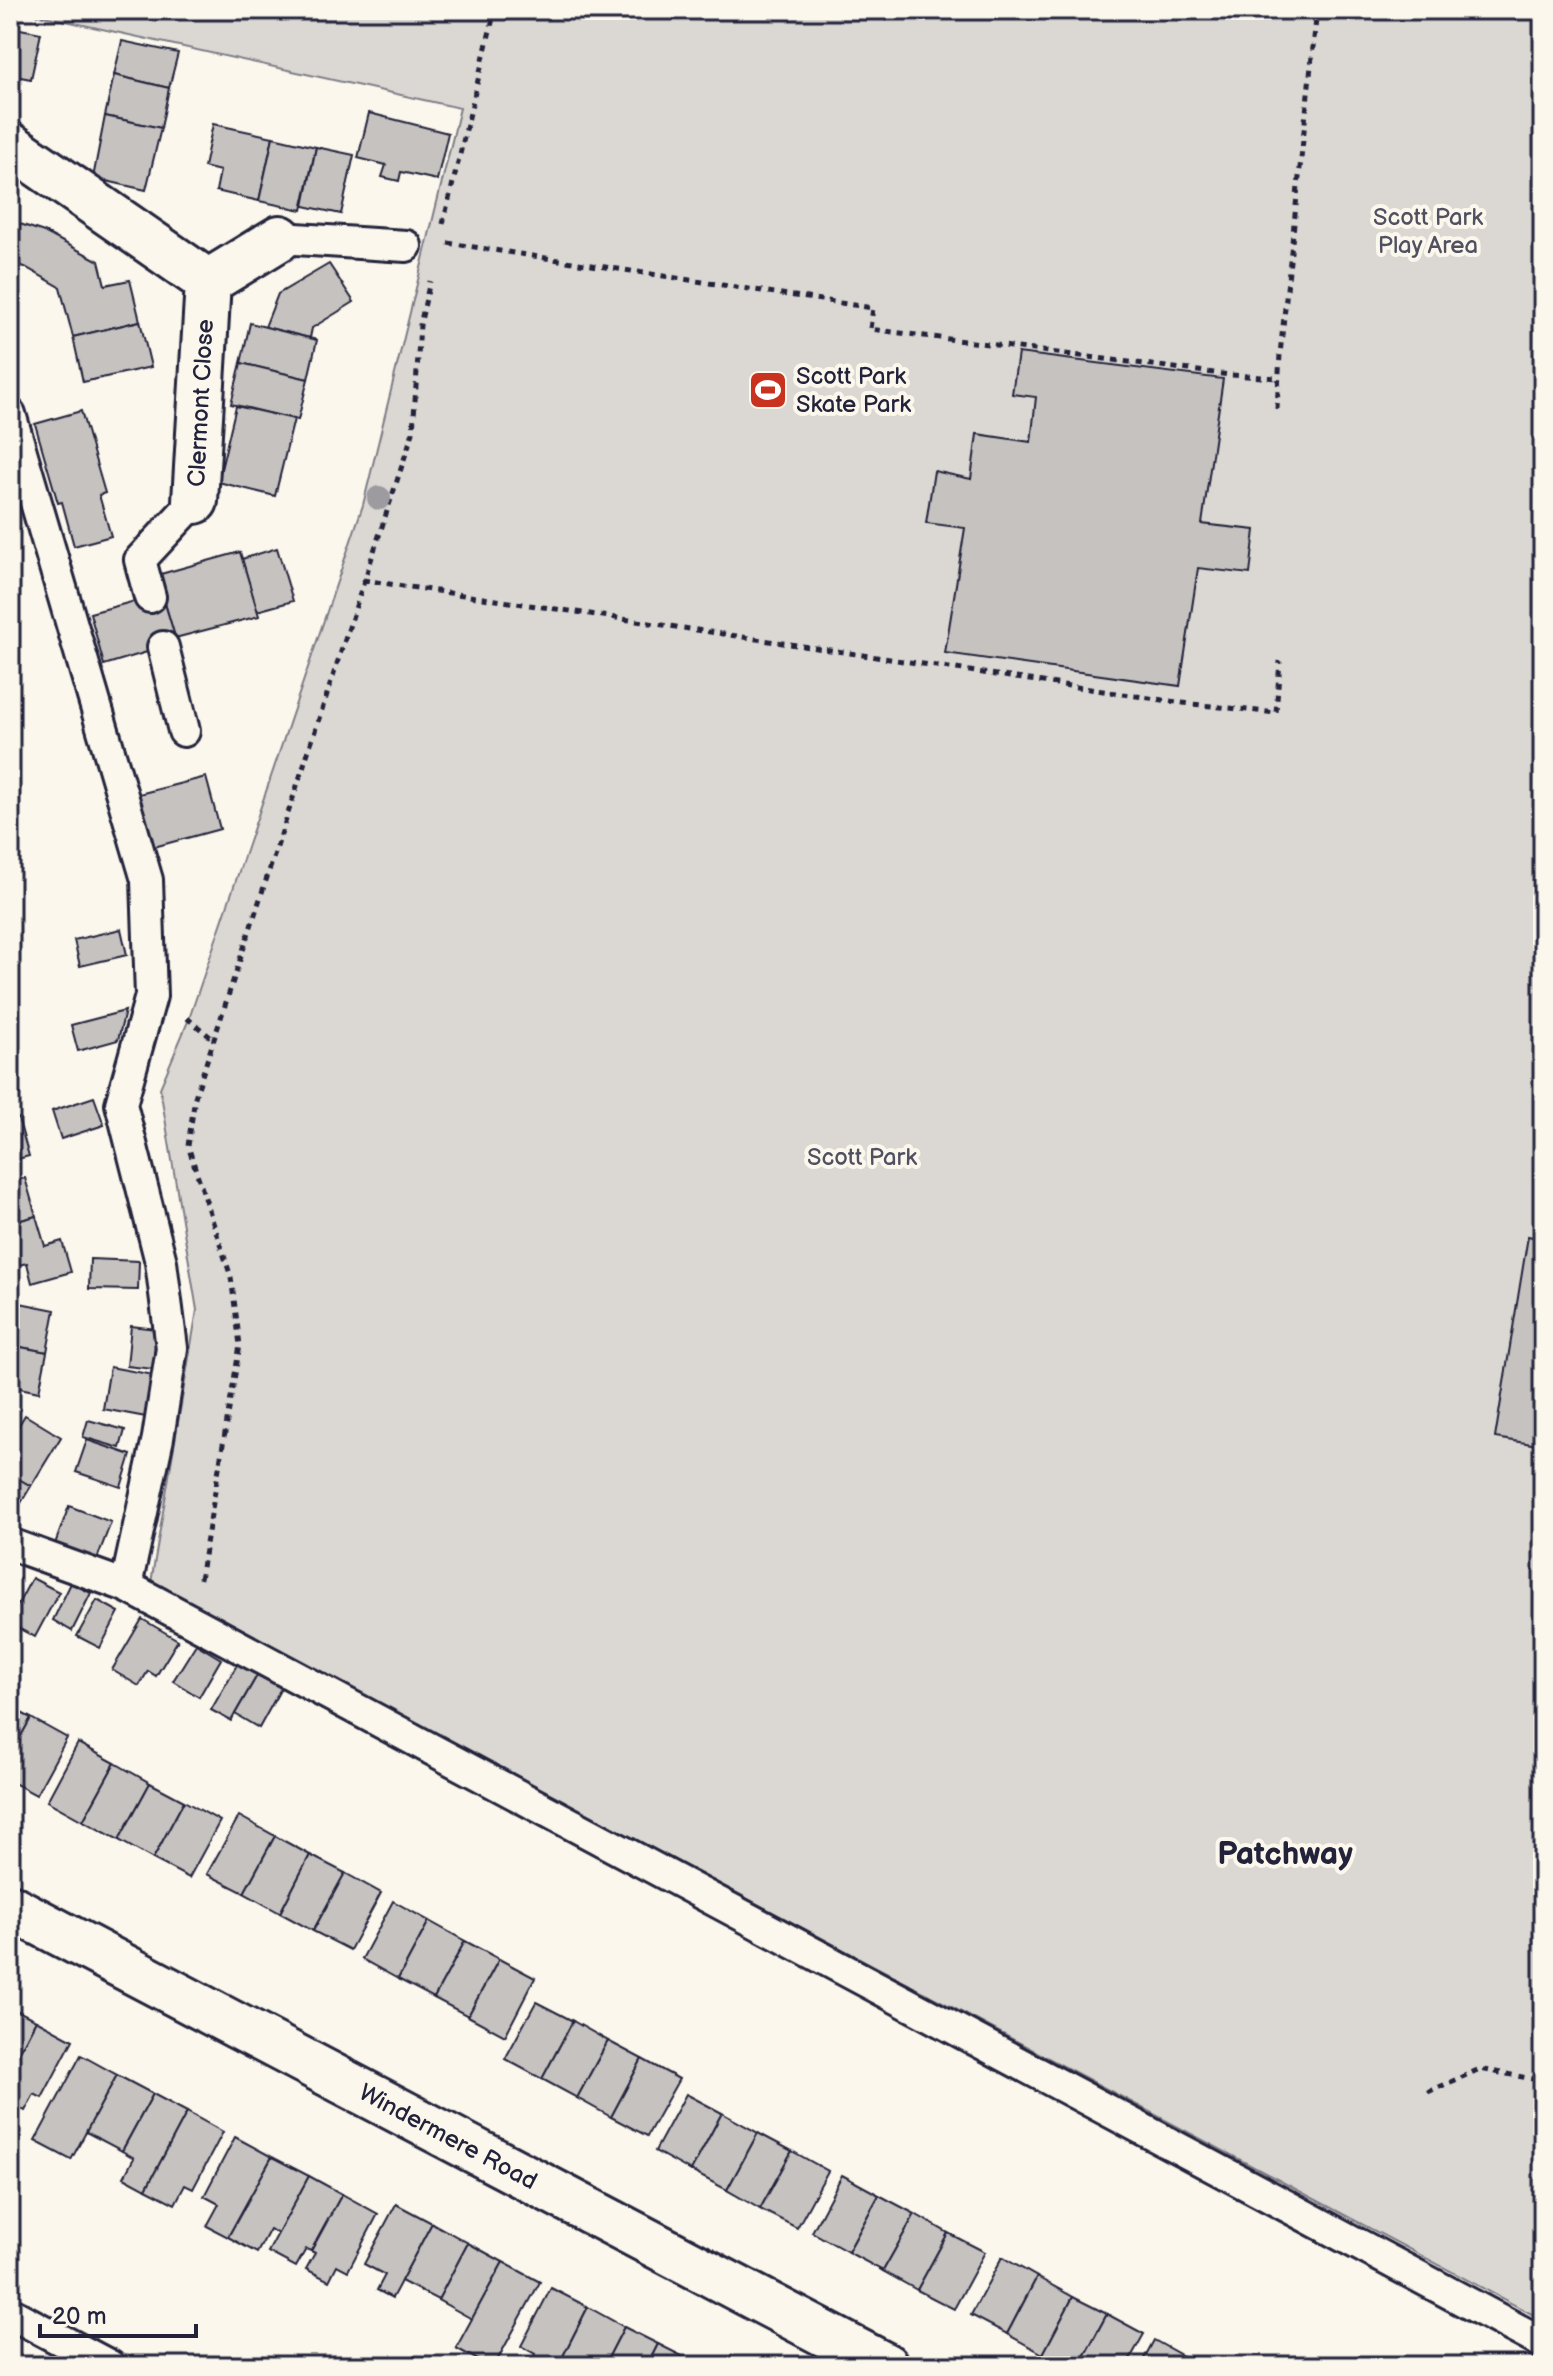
<svg xmlns="http://www.w3.org/2000/svg" width="1553" height="2376" viewBox="0 0 1553 2376" font-family="'Balsamiq Sans',sans-serif">
<style>
.green{fill:#dbd8d3;stroke:#7e7d87;stroke-width:2}
.building{fill:#c6c2c0;stroke:#22223b;stroke-width:2}
.lines{fill:none;stroke-linecap:round;stroke-linejoin:round}
.service-casing{stroke:#22223b;stroke-width:36}
.minor-casing{stroke:#22223b;stroke-width:50}
.path{stroke:#22223b;stroke-width:5;stroke-dasharray:6 6;stroke-linecap:butt}
.service{stroke:#fbf7ec;stroke-width:30}
.minor{stroke:#fbf7ec;stroke-width:44}
.tree{fill:#9d9ba0}
.labels{text-anchor:middle;dominant-baseline:central;stroke-width:8;stroke-linejoin:round;paint-order:stroke}
.park-label{font-size:24px;fill:#505061;stroke:#fbf7ec}
.poi-label{font-size:24px;fill:#22223b;stroke:#fbf7ec;text-anchor:start}
.street-label{font-size:24px;fill:#22223b;stroke:#fbf7ec}
.district-label{font-size:32px;font-weight:bold;fill:#22223b;stroke:#fbf7ec}
</style>
<rect width="100%" height="100%" fill="#fbf7ec"/>
<filter id="ink" filterUnits="userSpaceOnUse"><feTurbulence type="fractalNoise" baseFrequency=".0125" numOctaves="2"/><feDisplacementMap in="SourceGraphic" scale="16" xChannelSelector="R" yChannelSelector="G"/><feConvolveMatrix kernelMatrix="1 2 1 2 8 2 1 2 1" color-interpolation-filters="sRGB"/></filter>
<g filter="url(#ink)">
<polygon class="green" points="16,10 1543,10 1543,2320 151,1583 197,1310 160,1088 189,1019 363,505 460,108"/>
<g class="building">
<polygon points="10,27 41,33 31,79 10,75"/>
<polygon points="122,41 178,53 169,88 114,75"/>
<polygon points="114,75 169,88 161,128 105,116"/>
<polygon points="369,113 448,133 437,180 401,172 399,181 382,177 386,165 358,158"/>
<polygon points="105,116 161,128 146,190 93,178"/>
<polygon points="213,124 273,137 259,201 216,191 220,171 204,167"/>
<polygon points="273,137 316,147 302,210 259,201"/>
<polygon points="316,147 354,155 341,214 304,206"/>
<polygon points="20,224 44,232 99,261 105,285 130,280 140,321 73,337 60,287 25,267 10,263 10,250"/>
<polygon points="329,264 354,302 312,328 310,338 265,327 278,294"/>
<polygon points="140,321 151,367 83,382 73,337"/>
<polygon points="250,323 317,340 308,379 241,363"/>
<polygon points="1018,353 1223,379 1202,524 1255,530 1250,574 1198,568 1180,686 945,653 965,528 926,523 934,471 971,479 977,434 1031,442 1036,397 1012,394"/>
<polygon points="241,363 308,379 298,420 231,404"/>
<polygon points="236,406 294,419 275,496 218,482"/>
<polygon points="81,411 105,493 99,495 111,536 74,546 62,502 58,503 35,424"/>
<polygon points="277,548 293,601 257,611 242,559"/>
<polygon points="240,552 259,616 175,638 157,575"/>
<polygon points="162,594 177,643 104,665 90,613"/>
<polygon points="206,777 220,829 154,847 139,794"/>
<polygon points="121,929 127,955 80,966 74,940"/>
<polygon points="125,1011 118,1040 78,1051 71,1025"/>
<polygon points="94,1097 104,1125 61,1139 52,1111"/>
<polygon points="18,1118 29,1156 10,1161 10,1120"/>
<polygon points="25,1178 36,1216 10,1223 10,1182"/>
<polygon points="36,1216 45,1246 62,1241 71,1272 32,1283 27,1263 10,1267 10,1223"/>
<polygon points="1528,1236 1543,1239 1543,1418 1538,1445 1495,1438"/>
<polygon points="90,1259 139,1261 138,1290 89,1289"/>
<polygon points="10,1301 55,1310 47,1352 10,1345"/>
<polygon points="131,1326 156,1329 153,1369 127,1366"/>
<polygon points="10,1345 47,1352 39,1392 10,1386"/>
<polygon points="110,1367 154,1375 146,1417 103,1409"/>
<polygon points="25,1415 61,1437 31,1486 10,1474 10,1423 17,1428"/>
<polygon points="88,1420 125,1430 120,1448 83,1437"/>
<polygon points="87,1440 131,1455 121,1487 76,1472"/>
<polygon points="10,1474 31,1486 12,1518 10,1516"/>
<polygon points="69,1506 111,1522 97,1559 55,1544"/>
<polygon points="32,1578 59,1592 35,1637 10,1624 10,1619"/>
<polygon points="71,1583 91,1593 72,1631 53,1620"/>
<polygon points="97,1600 119,1612 100,1648 77,1636"/>
<polygon points="142,1619 178,1640 156,1676 148,1671 139,1686 112,1670"/>
<polygon points="196,1644 221,1659 199,1697 173,1681"/>
<polygon points="238,1663 258,1674 231,1721 211,1710"/>
<polygon points="258,1674 281,1688 259,1728 235,1714"/>
<polygon points="10,1707 31,1718 10,1756"/>
<polygon points="31,1718 67,1738 36,1795 10,1781 10,1756"/>
<polygon points="78,1743 115,1763 83,1821 47,1801"/>
<polygon points="115,1763 150,1783 119,1840 83,1821"/>
<polygon points="150,1783 184,1801 153,1859 119,1840"/>
<polygon points="184,1801 220,1821 189,1878 153,1859"/>
<polygon points="239,1816 275,1836 244,1893 207,1874"/>
<polygon points="275,1836 310,1855 280,1913 244,1893"/>
<polygon points="310,1855 345,1873 313,1931 280,1913"/>
<polygon points="345,1873 381,1893 350,1950 313,1931"/>
<polygon points="393,1901 429,1921 398,1979 362,1959"/>
<polygon points="429,1921 465,1941 434,1998 398,1979"/>
<polygon points="465,1941 499,1959 468,2016 434,1998"/>
<polygon points="499,1959 535,1978 505,2036 468,2016"/>
<polygon points="536,2002 573,2021 542,2079 505,2059"/>
<polygon points="10,2007 36,2020 10,2070"/>
<polygon points="36,2020 73,2040 42,2098 34,2094 25,2111 10,2103 10,2070"/>
<polygon points="573,2021 608,2041 577,2098 542,2079"/>
<polygon points="608,2041 642,2059 611,2117 577,2098"/>
<polygon points="81,2055 117,2075 71,2160 35,2141"/>
<polygon points="642,2059 679,2079 647,2136 611,2117"/>
<polygon points="117,2075 153,2094 122,2151 86,2132"/>
<polygon points="153,2094 187,2112 146,2189 124,2177 134,2158 122,2151"/>
<polygon points="686,2094 722,2113 691,2171 655,2151"/>
<polygon points="187,2112 223,2132 193,2189 185,2185 175,2204 146,2189"/>
<polygon points="722,2113 758,2133 727,2190 691,2171"/>
<polygon points="758,2133 792,2151 760,2209 727,2190"/>
<polygon points="235,2137 272,2157 228,2237 207,2226 219,2204 204,2196"/>
<polygon points="792,2151 828,2171 797,2228 760,2209"/>
<polygon points="272,2157 309,2176 278,2234 270,2229 257,2253 228,2237"/>
<polygon points="842,2175 879,2195 848,2252 812,2232"/>
<polygon points="309,2176 342,2194 311,2251 306,2249 296,2267 268,2252"/>
<polygon points="342,2194 378,2214 348,2271 337,2265 329,2281 306,2269 315,2253 311,2251"/>
<polygon points="879,2195 915,2214 883,2271 848,2252"/>
<polygon points="396,2204 432,2223 392,2298 377,2290 385,2275 364,2264"/>
<polygon points="915,2214 948,2233 917,2290 883,2271"/>
<polygon points="432,2223 468,2243 438,2300 401,2281"/>
<polygon points="948,2233 985,2252 954,2309 917,2290"/>
<polygon points="468,2243 503,2262 472,2319 438,2300"/>
<polygon points="1002,2257 1037,2277 1007,2334 971,2315"/>
<polygon points="503,2262 540,2282 494,2366 489,2366 456,2348"/>
<polygon points="1037,2277 1073,2297 1043,2354 1007,2334"/>
<polygon points="551,2288 588,2307 558,2366 529,2366 535,2354 521,2346"/>
<polygon points="1073,2297 1107,2314 1079,2366 1065,2366 1043,2354"/>
<polygon points="588,2307 624,2327 604,2366 558,2366"/>
<polygon points="1107,2314 1144,2334 1126,2366 1079,2366"/>
<polygon points="624,2327 658,2344 647,2366 604,2366"/>
<polygon points="1154,2340 1190,2360 1187,2366 1140,2366"/>
<polygon points="658,2344 694,2362 693,2366 647,2366"/>
</g>
<g class="lines">
<g class="service-casing">
<g id="service">
<polyline points="280,238 406,246"/>
<polyline points="10,414 147,880 151,996 121,1104 161,1262 172,1348 158,1438 126,1586"/>
<polyline points="150,597 140,560 195,501"/>
<polyline points="163,647 184,731"/>
<polyline points="10,1544 126,1586 1543,2343"/>
<polyline points="10,2313 110,2366"/>
</g>
</g>
<g class="minor-casing">
<g id="minor">
<polyline points="10,145 208,282 195,501"/>
<polyline points="208,282 280,238"/>
<polyline points="10,1907 886,2366"/>
</g>
</g>
<g class="path">
<polyline points="443,224 495,10"/>
<polyline points="448,243 873,308 870,329 1230,375 1279,378"/>
<polyline points="1277,409 1280,354 1317,10"/>
<polyline points="363,580 1183,703 1276,713 1280,661"/>
<polyline points="187,1018 213,1039"/>
<polyline points="200,1579 240,1345 231,1277 188,1146 195,1097 413,432 420,325 430,281"/>
<polyline points="1428,2092 1480,2069 1533,2079 1543,2074"/>
</g>
<use href="#service" class="service"/>
<use href="#minor" class="minor"/>
</g>
<circle class="tree" cx="379" cy="498" r="12"/>
</g>
<defs>
<g id="stadium-square" transform="scale(2)"><rect x="-9" y="-9" width="18" height="18" rx="4" fill="#c8321e" stroke="#fbf7ec"/><path d="M0-5a6.5 5 0 1 0 0 10a6.5 5 0 1 0 0-10ZM-3.5-1.8h7v3.6h-7Z" fill="#fff"/></g>
</defs>
<g fill-rule="evenodd">
<use href="#stadium-square" x="768" y="390"/>
</g>
<g class="labels">
<g class="park-label">
<text x="1428" y="217">Scott Park<tspan x="1428" dy="28">Play Area</tspan></text>
<text x="862" y="1157">Scott Park</text>
</g>
<g class="poi-label">
<text x="796" y="376">Scott Park<tspan x="796" dy="28">Skate Park</tspan></text>
</g>
<g class="street-label">
<text transform="translate(201 403) rotate(-87)">Clermont Close</text>
<text transform="translate(448 2137) rotate(28)">Windermere Road</text>
</g>
<g class="district-label">
<text x="1285" y="1854">Patchway</text>
</g>
</g>
<rect width="1553" height="2376" fill="none" stroke="#fbf7ec" stroke-width="40"/>
<rect x="20" y="20" width="1513" height="2336" fill="none" stroke="#22223b" stroke-width="3" filter="url(#ink)"/>
<path d="M40 2324v12h156v-12" fill="none" stroke="#22223b" stroke-width="4"/>
<text x="52" y="2324" font-size="24" fill="#22223b" stroke="#fbf7ec" stroke-width="6" paint-order="stroke">20 m</text>
</svg>
